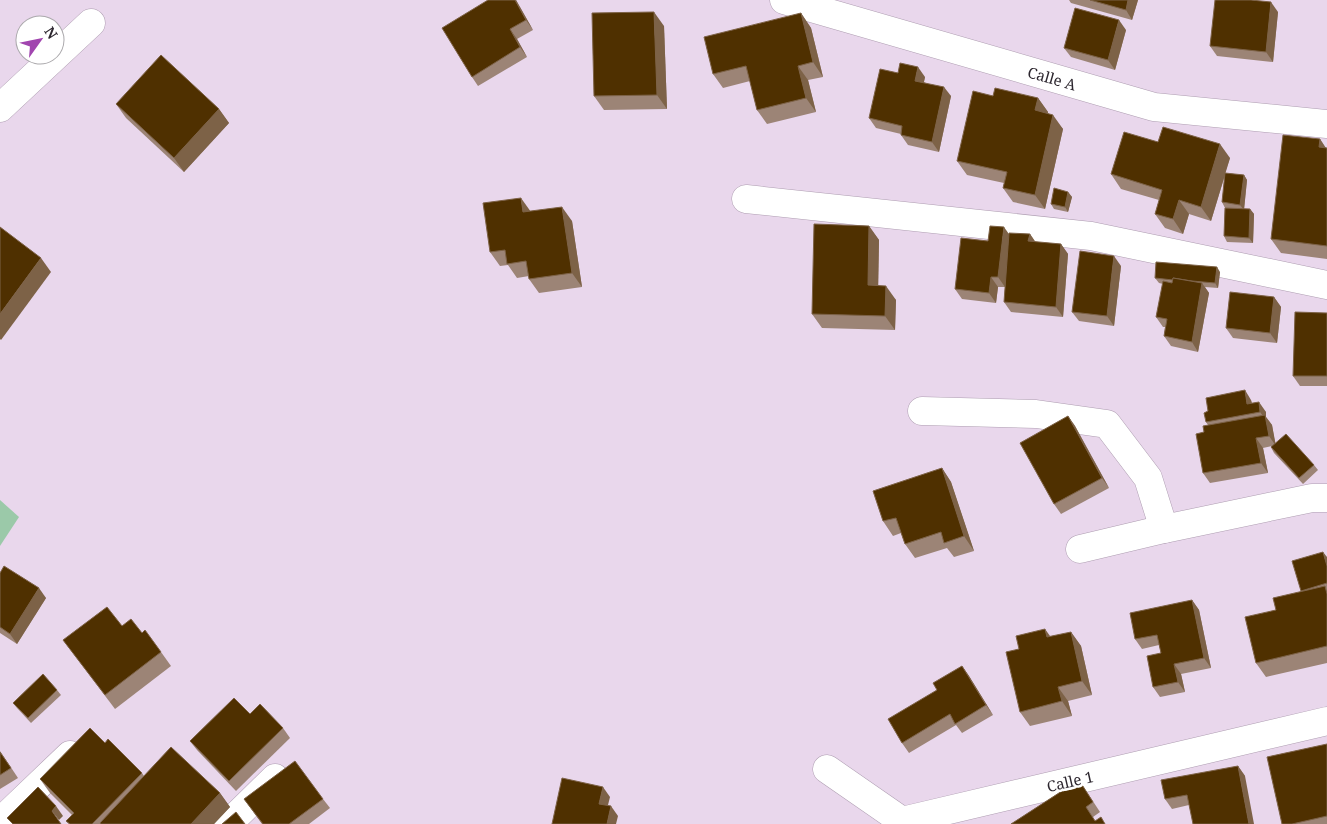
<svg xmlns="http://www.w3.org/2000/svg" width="1327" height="824" viewBox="0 0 1327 824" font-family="'Noto Serif',serif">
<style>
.green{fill:#9bc9a9}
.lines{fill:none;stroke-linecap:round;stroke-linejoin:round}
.minor-casing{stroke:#ae9db1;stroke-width:29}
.minor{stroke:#fff;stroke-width:28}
.wall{fill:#9c8476}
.shaded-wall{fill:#7d6247}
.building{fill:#4f3000;stroke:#7d6247}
.labels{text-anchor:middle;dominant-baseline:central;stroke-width:5;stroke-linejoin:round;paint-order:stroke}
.street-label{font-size:15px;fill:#2d272f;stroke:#fff}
</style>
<rect width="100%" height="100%" fill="#e9d7ec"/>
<polygon class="green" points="0,500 19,517 0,546"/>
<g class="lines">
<g class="minor-casing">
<g id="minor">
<polyline points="784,0 1154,107 1327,124"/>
<polyline points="0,108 91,23"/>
<polyline points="746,199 1091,236 1327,285"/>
<polyline points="922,411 1036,414 1107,424 1148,478 1164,529"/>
<polyline points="1080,549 1164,529 1312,498 1327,498"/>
<polyline points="827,769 902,821 1327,721"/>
<polyline points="0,822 70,755"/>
<polyline points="228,824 275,778"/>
</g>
</g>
<use href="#minor" class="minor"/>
</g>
<g class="wall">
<polygon points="516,0 533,30 517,39 527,57 478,86 472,77"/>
<polygon points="1069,0 1138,0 1132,20 1071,3"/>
<polygon points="1278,12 1273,62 1217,56 1210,46"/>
<polygon points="801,13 811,28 823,77 808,80 816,112 767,124 757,110 750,81 723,88 713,74"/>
<polygon points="664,26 667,109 604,110 594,96"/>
<polygon points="1126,30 1115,70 1071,57 1064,48"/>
<polygon points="898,73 925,77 924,82 951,96 939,152 908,145 901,135 901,134 876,128 869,118"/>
<polygon points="993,96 1038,98 1048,112 1048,113 1063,129 1045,209 1013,202 1003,188 1004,183 967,175 957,161"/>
<polygon points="116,104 219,109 229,123 184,172 126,118"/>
<polygon points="1320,139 1326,148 1327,148 1327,259 1281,253 1271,239"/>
<polygon points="1158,142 1230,158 1225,173 1244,175 1247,180 1244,209 1250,209 1254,214 1253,243 1227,242 1224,236 1225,208 1222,202 1225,175 1211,221 1189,214 1183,234 1165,228 1155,214 1159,200 1121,189 1111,174"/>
<polygon points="1068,192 1072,197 1068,212 1054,209 1051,204"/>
<polygon points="530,211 572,221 582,287 539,293 529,279 529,276 517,278 508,265 500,266 490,252"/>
<polygon points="869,226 879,240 878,285 896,300 895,330 822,328 812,314"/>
<polygon points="1030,234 1035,242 1061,244 1068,254 1063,317 1011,312 1004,302 1006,276 1005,287 998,287 996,303 962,299 955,289 1009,235"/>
<polygon points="1121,266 1114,326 1079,321 1072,312"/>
<polygon points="1220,272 1218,288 1205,287 1209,293 1198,352 1171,346 1164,336 1165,327 1163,327 1156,317 1163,284 1159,283 1155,278"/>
<polygon points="1274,297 1281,307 1277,343 1233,338 1226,328"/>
<polygon points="1327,313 1327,386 1300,386 1293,376"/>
<polygon points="1251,400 1252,403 1266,412 1266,417 1272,425 1275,443 1314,465 1318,470 1303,484 1274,453 1271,447 1272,446 1263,448 1268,473 1210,483 1203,473 1204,432 1208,425 1206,422"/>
<polygon points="1068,416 1075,426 1109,488 1061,514 1054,504"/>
<polygon points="942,468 951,482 974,551 954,557 947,548 915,558 905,544 901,533 893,536 883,521"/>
<polygon points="1327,557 1327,663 1266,677 1256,663 1276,610 1301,592 1301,591"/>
<polygon points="0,573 46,598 17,644 0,633"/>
<polygon points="1192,600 1199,610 1211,668 1181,674 1185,692 1160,697 1153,687 1161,653 1159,645 1142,649 1135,639"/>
<polygon points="122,626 161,652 171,666 115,709 63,640"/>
<polygon points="1071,632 1081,646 1092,695 1068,701 1072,716 1030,726 1020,712 1019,649"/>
<polygon points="962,666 969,676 993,715 962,733 956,725 909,753 902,743 937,690"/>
<polygon points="57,690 61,695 31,723 17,708 13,703"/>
<polygon points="250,714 283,728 290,738 236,791 197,750 190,741"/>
<polygon points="105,743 142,773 144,776 220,793 230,807 214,824 69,824 66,821 72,815 50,793 40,779"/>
<polygon points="1327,744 1327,824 1282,824"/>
<polygon points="0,751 18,778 0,789"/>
<polygon points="1238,766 1245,776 1189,805 1172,809 1165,799"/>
<polygon points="1079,780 1100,812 1093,817 1095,821 1011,824"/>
<polygon points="244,799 323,799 330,808 309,824 262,824"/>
</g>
<g class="shaded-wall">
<polygon points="515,0 516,0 533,30 526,20"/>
<polygon points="1128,0 1138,0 1132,20 1126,10"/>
<polygon points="1271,2 1278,12 1273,62 1266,52"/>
<polygon points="654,12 664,26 667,109 657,95"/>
<polygon points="801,13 811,28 823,77 813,62"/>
<polygon points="1119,20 1126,30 1115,70 1108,60"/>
<polygon points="510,29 517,39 527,57 520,47"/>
<polygon points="798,66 808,80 816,112 806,98"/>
<polygon points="918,67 925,77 922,90 915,81"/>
<polygon points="944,87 951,96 939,152 932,142"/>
<polygon points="1038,98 1048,112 1045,125 1035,110"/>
<polygon points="219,109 229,123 184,172 174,158"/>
<polygon points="1053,115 1063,129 1045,209 1035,195"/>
<polygon points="1320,139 1327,150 1319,147"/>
<polygon points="1220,144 1230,158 1211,221 1201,207"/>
<polygon points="1244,175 1247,180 1244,210 1240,205"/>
<polygon points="1068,192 1072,197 1068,212 1065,207"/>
<polygon points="521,198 531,212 523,212"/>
<polygon points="1179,200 1189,214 1183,234 1173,219"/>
<polygon points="562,207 572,221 582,287 572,273"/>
<polygon points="1250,209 1254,214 1253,243 1249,238"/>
<polygon points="869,226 879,240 878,299 868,285"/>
<polygon points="1004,227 1011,237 1005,287 998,277"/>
<polygon points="1030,234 1037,244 1028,241"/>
<polygon points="1061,244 1068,254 1063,317 1056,307"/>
<polygon points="1114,256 1121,266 1114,326 1107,316"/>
<polygon points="41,258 51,272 1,340 0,339 0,314"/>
<polygon points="1217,267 1220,272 1218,288 1215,283"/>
<polygon points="991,277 998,287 996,303 989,293"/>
<polygon points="1202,283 1209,293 1198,352 1192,342"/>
<polygon points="886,286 896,300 895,330 885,316"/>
<polygon points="1274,297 1281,307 1277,343 1270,333"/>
<polygon points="1245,390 1251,400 1254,414 1247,404"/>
<polygon points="1259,402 1266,412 1266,417 1272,425 1276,446 1269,436 1266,420 1260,412"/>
<polygon points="1068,416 1075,426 1109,488 1102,478"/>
<polygon points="1256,438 1263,448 1268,473 1261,463"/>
<polygon points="942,468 951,482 974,551 964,536"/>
<polygon points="1323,552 1327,557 1327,566"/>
<polygon points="39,588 46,598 17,644 10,634"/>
<polygon points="1192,600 1199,610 1211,668 1204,658"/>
<polygon points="1045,629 1055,643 1047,637"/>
<polygon points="1071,632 1081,646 1092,695 1082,681"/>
<polygon points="1174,664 1181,674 1185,692 1178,682"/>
<polygon points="962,666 969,676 993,715 986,705"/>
<polygon points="1058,687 1068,701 1072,716 1062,701"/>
<polygon points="1238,766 1245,776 1254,824 1249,824"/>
<polygon points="603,787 610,797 606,813 599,804"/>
<polygon points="220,793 230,807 214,824 191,824"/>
<polygon points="56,806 63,816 59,820 52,811"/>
<polygon points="611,806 618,816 616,824 607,824"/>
</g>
<g class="building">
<polygon points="488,0 515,0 526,20 510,29 520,47 472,77 442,28"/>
<polygon points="1090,0 1128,0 1126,10"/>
<polygon points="1215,0 1251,0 1271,2 1266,52 1210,46"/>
<polygon points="1075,8 1119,20 1108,60 1064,48"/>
<polygon points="654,12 657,95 594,96 592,13"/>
<polygon points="801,13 813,62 798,66 806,98 757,110 746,66 713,74 704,37"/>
<polygon points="161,55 219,109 174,158 116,104"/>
<polygon points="900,63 918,67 915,81 944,87 932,142 901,135 902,126 869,118 880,69 898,73"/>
<polygon points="995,88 1038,98 1035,110 1053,115 1035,195 1003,188 1007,172 957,161 973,91 993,96"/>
<polygon points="1163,127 1220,144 1201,207 1179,200 1173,219 1155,214 1162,190 1111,174 1124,132 1158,142"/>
<polygon points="1283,135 1320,139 1319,147 1327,148 1327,246 1271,239"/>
<polygon points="1225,173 1244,175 1240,205 1222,202"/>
<polygon points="1054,188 1068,192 1065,207 1051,204"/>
<polygon points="521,198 523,212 562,207 572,273 529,279 526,261 507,264 505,250 490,252 483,203"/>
<polygon points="1225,208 1250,209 1249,238 1224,236"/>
<polygon points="814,224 869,226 868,285 886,286 885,316 812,314"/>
<polygon points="990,226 1004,227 998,277 991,277 989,293 955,289 961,238 988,241"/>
<polygon points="0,227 41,258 0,314"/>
<polygon points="1009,233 1030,234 1028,241 1061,244 1056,307 1004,302"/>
<polygon points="1080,251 1114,256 1107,316 1072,312"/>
<polygon points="1156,262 1217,267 1215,283 1192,281 1173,278 1173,280 1155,278"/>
<polygon points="1173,278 1202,283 1192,342 1164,336 1167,319 1156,317 1163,281 1172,283"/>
<polygon points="1230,292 1274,297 1270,333 1226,328"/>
<polygon points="1295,312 1327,313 1327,376 1293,376"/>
<polygon points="1245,390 1247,404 1259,402 1260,412 1206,422 1204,413 1208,411 1206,398"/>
<polygon points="1265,415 1269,436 1256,438 1261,463 1203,473 1196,434 1204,432 1203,426"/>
<polygon points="1068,416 1102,478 1054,504 1020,443"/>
<polygon points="1286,434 1314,465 1299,478 1271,447"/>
<polygon points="942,468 964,536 944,543 941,532 905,544 896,518 883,521 873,491"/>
<polygon points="1323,552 1327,566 1327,583 1301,591 1292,561"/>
<polygon points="4,566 39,588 10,634 0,627 0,573"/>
<polygon points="1325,586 1327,594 1327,646 1256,663 1245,617 1276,610 1273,598"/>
<polygon points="1192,600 1204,658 1174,664 1178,682 1153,687 1147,656 1161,653 1157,635 1135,639 1130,613"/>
<polygon points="107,607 122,626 131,619 142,633 145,630 161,652 105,695 63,640"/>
<polygon points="1045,629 1047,637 1071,632 1082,681 1058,687 1062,701 1020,712 1006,652 1019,649 1016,636"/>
<polygon points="962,666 986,705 955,724 950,714 902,743 888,719 937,690 933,683"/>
<polygon points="43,674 57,690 28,718 13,703"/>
<polygon points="234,698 250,714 260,704 283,728 229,781 190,741"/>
<polygon points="90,728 105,743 108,739 142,773 92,824 70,824 66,821 74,813 40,779"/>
<polygon points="1327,744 1327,816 1292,824 1282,824 1267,757"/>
<polygon points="171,747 220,793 191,824 101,824 100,823"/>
<polygon points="0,752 11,768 0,775"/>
<polygon points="295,761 323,799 289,824 263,824 244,799"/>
<polygon points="1238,766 1249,824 1193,824 1187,795 1165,799 1161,780"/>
<polygon points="562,778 603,787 599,804 611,806 607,824 552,824"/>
<polygon points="1079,780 1093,802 1086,807 1095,821 1101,817 1105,824 1011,824"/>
<polygon points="38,787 56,806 52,811 61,824 13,824 7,818"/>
<polygon points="236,812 245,824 222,824"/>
</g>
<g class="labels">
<g class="street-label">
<text transform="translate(1052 78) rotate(16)">Calle A</text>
<text transform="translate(1070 781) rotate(-13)">Calle 1</text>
</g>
</g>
<g transform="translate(40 40) rotate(57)"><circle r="24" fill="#ffffff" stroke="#aba9ac"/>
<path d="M0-4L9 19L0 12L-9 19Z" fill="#a145af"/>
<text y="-8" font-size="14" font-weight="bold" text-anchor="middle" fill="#2d272f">N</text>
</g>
</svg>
